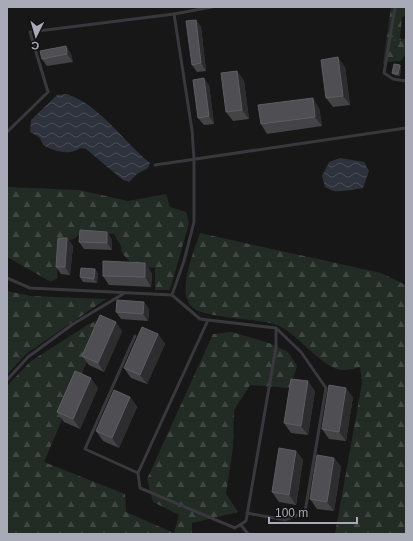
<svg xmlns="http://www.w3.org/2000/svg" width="413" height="541" viewBox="0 0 413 541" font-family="Helvetica,sans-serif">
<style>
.forest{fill:url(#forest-firs)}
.water{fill:url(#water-waves)}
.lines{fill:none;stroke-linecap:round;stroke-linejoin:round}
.path{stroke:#3e3e44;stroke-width:1;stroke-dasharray:2 3;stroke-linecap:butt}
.lane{stroke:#38383d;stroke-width:3}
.wall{fill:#444447}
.shaded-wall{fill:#2d2d2f}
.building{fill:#4f4f53;stroke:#5d5d63}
</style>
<defs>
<pattern id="forest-firs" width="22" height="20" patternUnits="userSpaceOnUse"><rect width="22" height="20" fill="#232b25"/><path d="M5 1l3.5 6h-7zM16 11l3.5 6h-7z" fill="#404742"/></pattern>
<pattern id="water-waves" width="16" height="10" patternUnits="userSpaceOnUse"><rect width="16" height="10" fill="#2d323c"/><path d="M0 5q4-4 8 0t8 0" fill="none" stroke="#494d56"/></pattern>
</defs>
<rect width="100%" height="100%" fill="#171718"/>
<g class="forest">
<polygon points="391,7 406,7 406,16 402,17 400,38 406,41 406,53 401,61 387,62 386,66 383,64"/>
<polygon points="7,187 79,190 128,201 166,194 170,207 186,212 189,223 170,290 155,290 155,268 134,266 122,253 121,246 114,234 82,232 74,239 59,242 57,278 51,282 7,257"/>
<path d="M 200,233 L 381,273 L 406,285 L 406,534 L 335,534 L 362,383 L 360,367 C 355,368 350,370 345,370 C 324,372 297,332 277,325 C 259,318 202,319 191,306 C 177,290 194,251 200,233 Z"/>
<polygon points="7,291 31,296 106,299 26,354 7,375"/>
<polygon points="106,317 44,462 125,494 126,512 174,533 179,515 153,502 147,479 213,334 232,332 269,343 288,352 297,366 290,388 250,385 234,410 233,447 226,494 238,512 192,523 192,534 7,534 7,386 31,361 89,324"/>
</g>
<g class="water">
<path d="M 67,94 C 102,107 122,140 150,163 L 148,168 L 137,174 L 129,182 L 123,180 L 86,149 L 80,148 C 70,156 53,151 43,145 L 40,138 L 30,132 L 31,120 L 57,95 Z"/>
<path d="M 340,158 L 364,162 L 369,171 L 363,188 C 360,189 338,192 334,191 C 332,191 328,188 325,187 L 322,176 L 329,162 Z"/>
</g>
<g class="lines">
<polyline class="path" points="394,40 406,39"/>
<g class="lane">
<polyline points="395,7 384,73 393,79 406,81"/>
<polyline points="7,132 48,92 30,32 174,14"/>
<polyline points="155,165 406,128"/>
<polyline points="7,278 30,288 172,295 184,261 194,222 194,159 192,130 174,14 212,7"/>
<polyline points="172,295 200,319 276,328 276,347 246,521 235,528 140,488 138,473 208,320"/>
<polyline points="135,336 85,449 138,473"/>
<polyline points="7,380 28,357 73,324 123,294"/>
<polyline points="247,513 285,520 305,512 326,388 301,352 276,328"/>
<polyline points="241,525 248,534"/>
</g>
</g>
<g class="wall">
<polygon points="196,20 201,27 206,71 197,72 192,65"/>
<polygon points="66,46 71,54 73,62 47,66 42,59"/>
<polygon points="400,65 401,67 400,76 394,75 392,73"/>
<polygon points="345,67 350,105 333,107 326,98"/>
<polygon points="237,71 244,81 249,119 233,121 226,112"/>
<polygon points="209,85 214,124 204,125 198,118"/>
<polygon points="319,108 322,126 267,134 261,124"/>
<polygon points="67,238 73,246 70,275 61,274 56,267"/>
<polygon points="112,239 112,250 84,249 79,242"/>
<polygon points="95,269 98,274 97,283 83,282 80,277"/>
<polygon points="152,273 151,287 109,285 103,276"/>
<polygon points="149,309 148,321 121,319 116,312"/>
<polygon points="122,331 104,372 89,365 82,356"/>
<polygon points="158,334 165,344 147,384 131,378 124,368"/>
<polygon points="98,388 80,429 64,422 57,412"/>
<polygon points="315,391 308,435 291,433 284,423"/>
<polygon points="130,397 137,407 119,448 103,441 96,431"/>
<polygon points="353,397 346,441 329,439 322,429"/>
<polygon points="296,451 303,460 296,505 279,502 272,492"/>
<polygon points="334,458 341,467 334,511 317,509 310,499"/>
</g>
<g class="shaded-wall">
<polygon points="196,20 201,27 206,71 201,63"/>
<polygon points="66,46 71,54 73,62 67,54"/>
<polygon points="338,57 345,67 350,105 343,96"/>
<polygon points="400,65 401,67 400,76 398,74"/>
<polygon points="237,71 244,81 249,119 242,110"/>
<polygon points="204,78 209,85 214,124 209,116"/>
<polygon points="313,98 319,108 322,126 315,117"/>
<polygon points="107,232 112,239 112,250 107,243"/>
<polygon points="67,238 73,246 70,275 65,267"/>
<polygon points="145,263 152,273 151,287 145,277"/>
<polygon points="95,269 98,274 97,283 94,279"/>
<polygon points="144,302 149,309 148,321 143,314"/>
<polygon points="116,322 122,331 104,372 98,363"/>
<polygon points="158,334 165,344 147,384 140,375"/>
<polygon points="91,378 98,388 80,429 73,419"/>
<polygon points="308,381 315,391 308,435 301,426"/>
<polygon points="346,388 353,397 346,441 339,432"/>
<polygon points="130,397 137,407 119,448 112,438"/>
<polygon points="296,451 303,460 296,505 289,495"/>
<polygon points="334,458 341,467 334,511 327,502"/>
</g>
<g class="building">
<polygon points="196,20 201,63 192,65 186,21"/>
<polygon points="66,46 67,54 42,59 40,51"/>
<polygon points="338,57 343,96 326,98 321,60"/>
<polygon points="394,64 400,65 398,74 392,73"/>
<polygon points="237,71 242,110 226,112 221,73"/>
<polygon points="204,78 209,116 198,118 193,80"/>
<polygon points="313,98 315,117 261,124 258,105"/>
<polygon points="80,230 107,232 107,243 79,242"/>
<polygon points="58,238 67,238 65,267 56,267"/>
<polygon points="103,261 145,263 145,277 103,276"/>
<polygon points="81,268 95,269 94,279 80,277"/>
<polygon points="117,300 144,302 143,314 116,312"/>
<polygon points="100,315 116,322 98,363 82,356"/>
<polygon points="142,327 158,334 140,375 124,368"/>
<polygon points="75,371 91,378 73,419 57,412"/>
<polygon points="291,379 308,381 301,426 284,423"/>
<polygon points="329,385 346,388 339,432 322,429"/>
<polygon points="114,390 130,397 112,438 96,431"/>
<polygon points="279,448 296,451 289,495 272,492"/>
<polygon points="317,455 334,458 327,502 310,499"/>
</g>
<rect width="413" height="541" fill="none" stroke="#a9aab7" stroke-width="16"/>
<g transform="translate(36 36) rotate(185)" stroke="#121213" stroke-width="3" paint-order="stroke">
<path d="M0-3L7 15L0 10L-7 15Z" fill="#a9aab7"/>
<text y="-6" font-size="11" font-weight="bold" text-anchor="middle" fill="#a9aab7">С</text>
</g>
<path d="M269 517v6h88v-6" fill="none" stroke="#a9aab7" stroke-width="2"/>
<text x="275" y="517" font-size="12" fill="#a9aab7" stroke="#121213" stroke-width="3" paint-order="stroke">100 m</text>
</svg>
